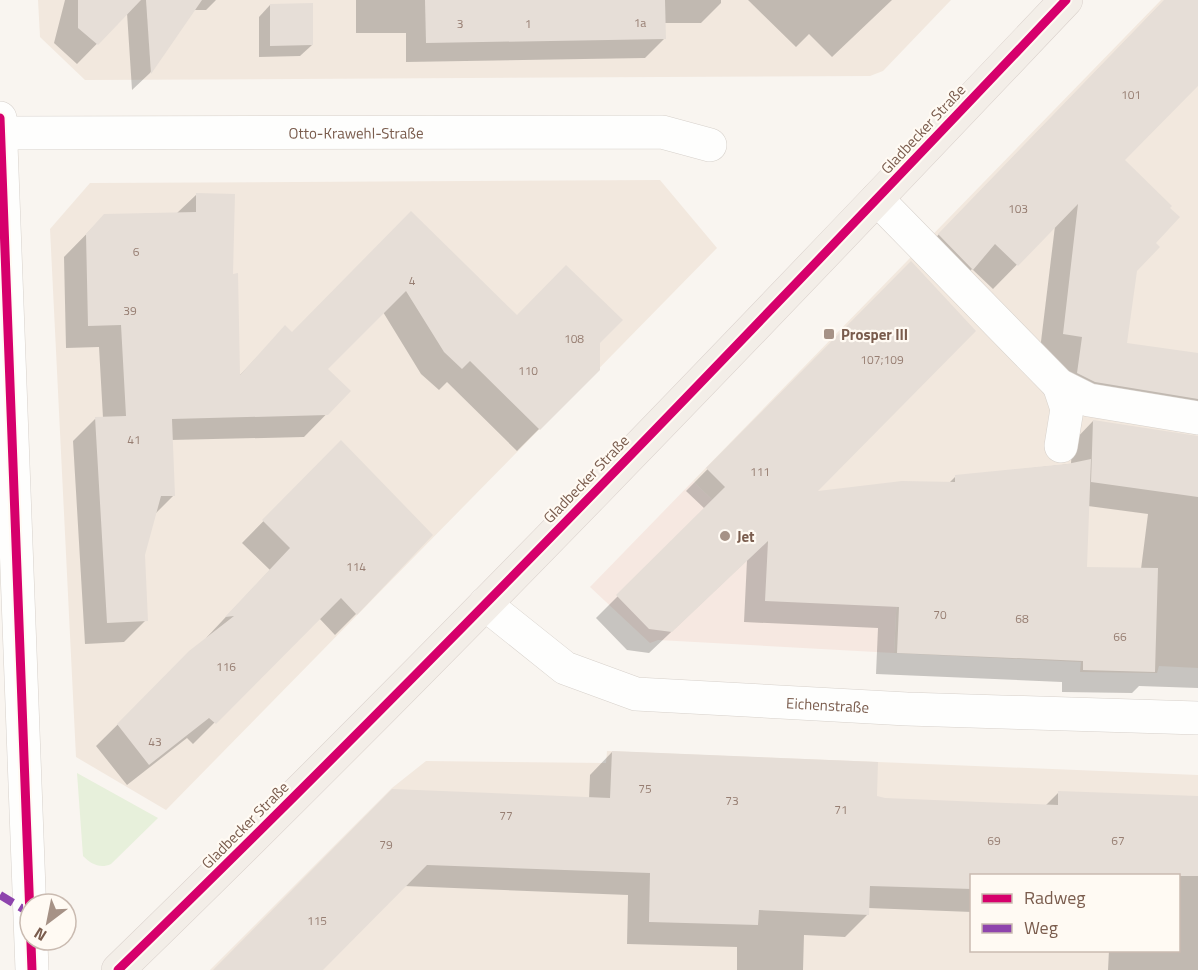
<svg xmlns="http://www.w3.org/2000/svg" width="1198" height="970" viewBox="0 0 1198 970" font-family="'Titillium Web',sans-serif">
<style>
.residential{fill:#f2e8de;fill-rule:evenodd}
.commercial{fill:#f6e8e1}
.green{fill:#e7f0db}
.shadow{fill:#0003;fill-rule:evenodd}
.building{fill:#e6ded7}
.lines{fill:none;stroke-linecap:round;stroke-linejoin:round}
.minor-casing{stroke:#d7d1cb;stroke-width:34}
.major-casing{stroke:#dad1cc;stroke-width:34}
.minor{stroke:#fefefd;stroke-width:33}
.major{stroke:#f3eee8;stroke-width:33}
.quiet{stroke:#8e44ad;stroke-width:8;stroke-dasharray:15 8;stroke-linecap:butt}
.cycleway-casing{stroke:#fffaf3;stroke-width:13}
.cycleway{stroke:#d6006c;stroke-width:9}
.poi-dot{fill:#a69286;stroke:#fffaf3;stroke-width:2}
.labels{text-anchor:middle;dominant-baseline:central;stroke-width:4.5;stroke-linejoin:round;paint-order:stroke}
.number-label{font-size:12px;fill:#977e72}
.street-label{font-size:15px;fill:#7a5c4d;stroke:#fffaf3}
.poi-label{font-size:15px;font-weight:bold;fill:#7a5c4d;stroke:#fffaf3;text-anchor:start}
</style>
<rect width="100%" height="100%" fill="#f9f5f0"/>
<g class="residential">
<polygon points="38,0 951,0 883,71 870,76 85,80 40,37"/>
<polygon points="1161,0 1198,0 1198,668 1159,666 1157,673 1080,672 1081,662 894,653 899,554 757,543 693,481"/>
<polygon points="660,180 717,248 166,810 76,757 50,229 90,183"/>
<path d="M 607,751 L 1198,775 L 1198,970 L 210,970 L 392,788 L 426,761 L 606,763 ZM 972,876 L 1178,876 L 1178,950 L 972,950 Z"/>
</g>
<polygon class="commercial" points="693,481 757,543 899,554 894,653 658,640 650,643 590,587"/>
<path class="green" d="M 77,773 L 158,818 L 111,864 C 100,869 91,864 83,856 Z"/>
<g class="shadow">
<polygon points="65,0 216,0 206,10 193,10 150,73 132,90 127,13 77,64 54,43"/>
<polygon points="356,0 721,0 721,3 701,23 664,23 665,38 645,58 406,62 406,33 356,33"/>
<polygon points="748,0 892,0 832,57 809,34 796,47"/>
<polygon points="1165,0 1198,0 1198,84 1123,160 1154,244 1135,270 1125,344 1198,355 1198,405 1054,397 1059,361 1039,358 1055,226 993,289 972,269 948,293 915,259"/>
<polygon points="270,5 312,45 300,56 259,57 259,17"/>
<polygon points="196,195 232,275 238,377 285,328 291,334 411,213 517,317 599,343 599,369 517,451 447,382 439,390 421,374 383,312 326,369 349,391 304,437 171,440 174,495 154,515 144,555 146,620 124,642 85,644 73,441 95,419 103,418 99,347 66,348 64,257 105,215 177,213"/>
<path d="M 911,263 L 814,493 L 948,484 L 956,476 L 1071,464 L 1072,443 L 1093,421 L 1198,437 L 1198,688 L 1139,686 L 1132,693 L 1062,692 L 1062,682 L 876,674 L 878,628 L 744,622 L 747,560 L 649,653 L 627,650 L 596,618 L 705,509 L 686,491 ZM 1088,506 L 1148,514 L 1141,569 L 1085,568 Z"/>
<polygon points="341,442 356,614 335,635 319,618 193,744 187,738 127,785 96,746 190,653 210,637 206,638 270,570 242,543"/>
<polygon points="612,752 885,799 1045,806 1059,792 1198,798 1198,970 1108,970 1109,950 1178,950 1178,876 972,876 972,912 868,908 868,914 845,937 804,935 803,970 737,970 737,947 627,944 628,895 404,886 321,970 215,970 392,791 589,799 590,775"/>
</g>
<g class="building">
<polygon points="78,0 141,0 98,45 78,28"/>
<polygon points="146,0 202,0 151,74"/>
<polygon points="425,0 665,0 666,39 426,43"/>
<polygon points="1164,0 1198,0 1198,86 1125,160 1172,206 1170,208 1180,217 1156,243 1160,247 1137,271 1127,343 1198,353 1198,399 1095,382 1077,373 1082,337 1063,334 1078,204 1018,266 995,244 973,270 938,234"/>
<polygon points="313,3 313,45 270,46 270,4"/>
<polygon points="196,193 235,194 233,274 238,273 240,375 285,325 292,332 411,211 517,315 566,265 623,320 600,343 600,370 540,430 470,361 462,369 444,352 406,291 328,369 351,391 328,415 172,419 175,496 161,496 145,555 148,621 107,623 95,417 126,416 121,325 88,326 86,234 104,214 196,212"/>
<polygon points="911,261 976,331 818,491 902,481 955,482 955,475 1067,464 1091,459 1087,567 1158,568 1155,672 1083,670 1083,661 897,653 899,607 765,601 768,541 672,632 649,629 616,595 725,487 706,468"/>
<polygon points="1093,420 1198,436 1198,497 1091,482"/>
<polygon points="341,440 433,535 357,615 341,598 216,724 209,718 149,765 117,724 189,651 234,616 225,617 290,548 262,520"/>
<polygon points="612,751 878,762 877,796 885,798 1058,805 1058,791 1198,796 1198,876 972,876 972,889 870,886 869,915 759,910 758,925 649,922 650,873 427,865 323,970 213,970 392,789 610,798"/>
</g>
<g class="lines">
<g class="minor-casing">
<g id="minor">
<polyline points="0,118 32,970"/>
<path id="s1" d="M 0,133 L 662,132 L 710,145"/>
<polyline points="877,199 1059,385 1089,400 1198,418"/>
<polyline points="1059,385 1067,409 1061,446"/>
<path id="s2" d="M 485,604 L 565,668 L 636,694 L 907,709 L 1198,718"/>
</g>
</g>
<g class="major-casing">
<path id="major" d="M 118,970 C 442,655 755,328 1066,0"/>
</g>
<use href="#minor" class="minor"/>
<use href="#major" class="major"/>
<polyline class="quiet" points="0,895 28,912"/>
<g class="cycleway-casing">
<g id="cycleway">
<polyline points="0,118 32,970"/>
<path d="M 118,970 C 442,655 755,328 1066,0"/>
</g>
</g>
<use href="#cycleway" class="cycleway"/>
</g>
<g class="poi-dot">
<rect x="823" y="328" width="12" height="12" rx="3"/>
<circle cx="725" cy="536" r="6"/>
</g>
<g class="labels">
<g class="number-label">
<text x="640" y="22">1a</text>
<text x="460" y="23">3</text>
<text x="528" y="23">1</text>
<text x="1131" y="94">101</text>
<text x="1018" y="208">103</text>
<text x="136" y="251">6</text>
<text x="412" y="280">4</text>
<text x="130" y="310">39</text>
<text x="574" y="338">108</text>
<text x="882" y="359">107;109</text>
<text x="528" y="370">110</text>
<text x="134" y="439">41</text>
<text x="760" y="471">111</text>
<text x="356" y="566">114</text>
<text x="940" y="614">70</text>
<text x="1022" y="618">68</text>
<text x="1120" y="636">66</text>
<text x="226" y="666">116</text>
<text x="155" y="741">43</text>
<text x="645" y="788">75</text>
<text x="732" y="800">73</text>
<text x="841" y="809">71</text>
<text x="506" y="815">77</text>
<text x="994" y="840">69</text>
<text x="1118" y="840">67</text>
<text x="386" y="844">79</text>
<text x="317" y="920">115</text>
</g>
<g class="street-label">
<text transform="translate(923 129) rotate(-47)">Gladbecker Straße</text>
<text stroke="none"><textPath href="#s1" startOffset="356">Otto-Krawehl-Straße</textPath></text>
<text transform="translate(586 479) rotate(-46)">Gladbecker Straße</text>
<text stroke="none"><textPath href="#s2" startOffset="370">Eichenstraße</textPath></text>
<text transform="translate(245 825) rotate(-45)">Gladbecker Straße</text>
</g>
<g class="poi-label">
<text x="841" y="334">Prosper III</text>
<text x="737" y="536">Jet</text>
</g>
</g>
<rect x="970" y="874" width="210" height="78" fill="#fffaf3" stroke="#cabbb1" stroke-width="1.5"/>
<rect x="982" y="894" width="30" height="9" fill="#d6006c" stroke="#cabbb1" stroke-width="1.5"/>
<text x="1024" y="904" font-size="18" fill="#7a5c4d">Radweg</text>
<rect x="982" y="924" width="30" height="9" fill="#8e44ad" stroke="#cabbb1" stroke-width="1.5"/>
<text x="1024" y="934" font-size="18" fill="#7a5c4d">Weg</text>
<g transform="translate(48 922) rotate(212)"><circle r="28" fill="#fffaf3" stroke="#cabbb1" stroke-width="1.5"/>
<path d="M0-4.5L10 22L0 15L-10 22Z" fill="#a69286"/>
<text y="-9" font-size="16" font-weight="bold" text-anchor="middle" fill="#7a5c4d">N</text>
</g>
</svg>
